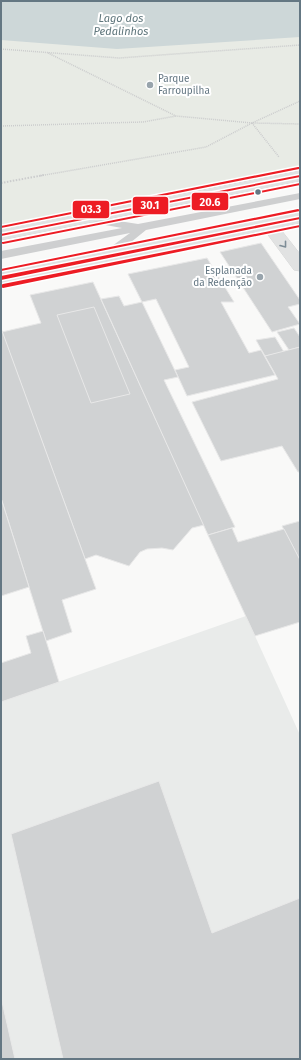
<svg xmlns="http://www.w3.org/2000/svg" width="301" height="1060" viewBox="0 0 301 1060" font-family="'Fira Sans',sans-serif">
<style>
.built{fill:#e9ebea}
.green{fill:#e8ebe5}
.water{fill:#cdd7d8}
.building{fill:#d0d2d3;stroke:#e8e8e8}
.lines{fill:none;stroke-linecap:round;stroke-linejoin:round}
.secondary-casing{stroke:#d6d7d7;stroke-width:1}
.primary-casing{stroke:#d6d7d8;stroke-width:1}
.path-far1{stroke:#cbcccd;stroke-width:1.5;stroke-dasharray:1 1;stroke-linecap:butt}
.path{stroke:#cbcccd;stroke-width:2;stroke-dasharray:1.5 1.5;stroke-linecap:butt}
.lane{fill:#cecfd0;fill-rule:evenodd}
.secondary{fill:#e1e2e2;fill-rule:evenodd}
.primary{fill:#e1e2e2;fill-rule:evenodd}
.bus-1-casing{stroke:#fff;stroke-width:3}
.bus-2-casing{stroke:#fff;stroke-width:3}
.bus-3-casing{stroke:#fff;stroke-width:3}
.bus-1{fill:#ed1c24;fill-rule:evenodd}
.bus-2{fill:#ed1c24;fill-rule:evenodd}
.bus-3{fill:#ed1c24;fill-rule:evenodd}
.oneway{stroke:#7d8c96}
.poi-dot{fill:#98a4ac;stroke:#fff;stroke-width:1.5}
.bus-dot{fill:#647783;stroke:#fff;stroke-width:1.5}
.labels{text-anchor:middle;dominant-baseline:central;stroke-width:4;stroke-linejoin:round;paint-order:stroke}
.far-poi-label{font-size:10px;fill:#647783;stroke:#fff;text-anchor:start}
.far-water-label{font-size:11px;font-style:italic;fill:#5f767c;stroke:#fff}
.line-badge{stroke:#fff;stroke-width:1.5}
.badge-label{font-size:11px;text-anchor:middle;font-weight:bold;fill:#fff}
</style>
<rect width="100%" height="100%" fill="#f9f9f8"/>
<polygon class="built" points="246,616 300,735 300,1059 15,1059 1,997 1,702"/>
<polygon class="green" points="1,1 300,1 300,169 1,227"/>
<polygon class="water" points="1,1 300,1 300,37 117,49 1,40"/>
<g class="building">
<polygon points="261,243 300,300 300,304 288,307 300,324 272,332 220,252"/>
<polygon points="207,258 234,302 221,302 249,353 261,350 275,375 187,396 175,370 189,367 156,299 142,302 128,274"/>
<polygon points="93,282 204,525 192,528 173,550 162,548 147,549 140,552 129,566 96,555 85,559 2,332 41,323 30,295"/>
<polygon points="119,296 124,306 142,302 178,377 164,380 235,527 208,535 101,299"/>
<polygon points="94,307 130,394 91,403 57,315"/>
<polygon points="1,328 96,589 62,600 72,632 46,641 1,498"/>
<polygon points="294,328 300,337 300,347 289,350 277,332"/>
<polygon points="275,337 284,352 265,356 256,340"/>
<polygon points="300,347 300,472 298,472 282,446 221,461 192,402 278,379 265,356"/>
<polygon points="1,498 29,587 1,596"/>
<polygon points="300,521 300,560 282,526"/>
<polygon points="232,528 238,542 284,529 300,560 300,622 255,636 208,535"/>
<polygon points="43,631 59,682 1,702 1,663 31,653 26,636"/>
<polygon points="159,781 212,933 300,898 300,1059 63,1059 11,834"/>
<polygon points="1,997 15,1059 1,1059"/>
</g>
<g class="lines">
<g class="secondary-casing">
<polygon id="secondary" points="268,219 274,221 300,254 300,271 294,270 260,224 262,221"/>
</g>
<g class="primary-casing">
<g id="primary">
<polygon points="300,171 300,181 1,240 1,230"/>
<polygon points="300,213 300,223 1,284 1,272"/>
</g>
</g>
<g class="path-far1">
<polyline points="1,49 119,58 300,45"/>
<polyline points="48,53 176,116 252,123 300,101"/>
<polyline points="252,123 279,157"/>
<polyline points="1,126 143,122 176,116"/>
<polyline points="39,176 206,147 252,123 300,124"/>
</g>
<polyline class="path" points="1,183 44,175"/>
<polygon class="lane" points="300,193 300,199 146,230 109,260 101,260 99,257 101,254 130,233 1,259 1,251 122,228 83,221 82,219 83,217 87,216 138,224"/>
<use href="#secondary" class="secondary"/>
<use href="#primary" class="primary"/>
<g class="bus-1-casing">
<g id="bus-1">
<polygon points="300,175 300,177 1,236 1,234"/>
<polygon points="300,217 300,219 1,280 1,276"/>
</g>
</g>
<g class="bus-2-casing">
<g id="bus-2">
<polygon points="300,183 300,185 3,244 1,243 1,242 3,242"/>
<polygon points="300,225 300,227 3,288 1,287 1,285 3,284"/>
</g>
</g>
<g class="bus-3-casing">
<g id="bus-3">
<polygon points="298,167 299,167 299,169 1,228 1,226"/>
<polygon points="298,209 300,210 300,211 1,271 1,269"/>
</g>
</g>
<use href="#bus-1" class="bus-1"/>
<use href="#bus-2" class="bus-2"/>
<use href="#bus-3" class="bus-3"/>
</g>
<defs><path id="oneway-chevron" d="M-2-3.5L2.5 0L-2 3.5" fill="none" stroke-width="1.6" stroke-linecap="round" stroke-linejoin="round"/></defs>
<use class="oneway" href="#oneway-chevron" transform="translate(284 245) rotate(52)"/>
<g class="poi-dot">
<circle cx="150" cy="85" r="4"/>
<circle cx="260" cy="277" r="4"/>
</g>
<circle class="bus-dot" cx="258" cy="192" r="3.5"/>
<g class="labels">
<g class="far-poi-label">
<text x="158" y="79">Parque<tspan x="158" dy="12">Farroupilha</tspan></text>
<text x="252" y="271" text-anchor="end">Esplanada<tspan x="252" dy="12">da Redenção</tspan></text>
</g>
<g class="far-water-label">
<text x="121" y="18">Lago dos<tspan x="121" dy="13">Pedalinhos</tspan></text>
</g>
</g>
<g class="line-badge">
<rect x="191" y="192" width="38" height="19" rx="4" fill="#ed1c24"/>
<rect x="132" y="196" width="37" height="19" rx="4" fill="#ed1c24"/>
<rect x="72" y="200" width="38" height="19" rx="4" fill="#ed1c24"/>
</g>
<g class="badge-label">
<text x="210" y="206">20.6</text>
<text x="150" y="209">30.1</text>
<text x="91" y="213">03.3</text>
</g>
<rect width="301" height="1060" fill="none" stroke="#647783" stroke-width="4"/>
</svg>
